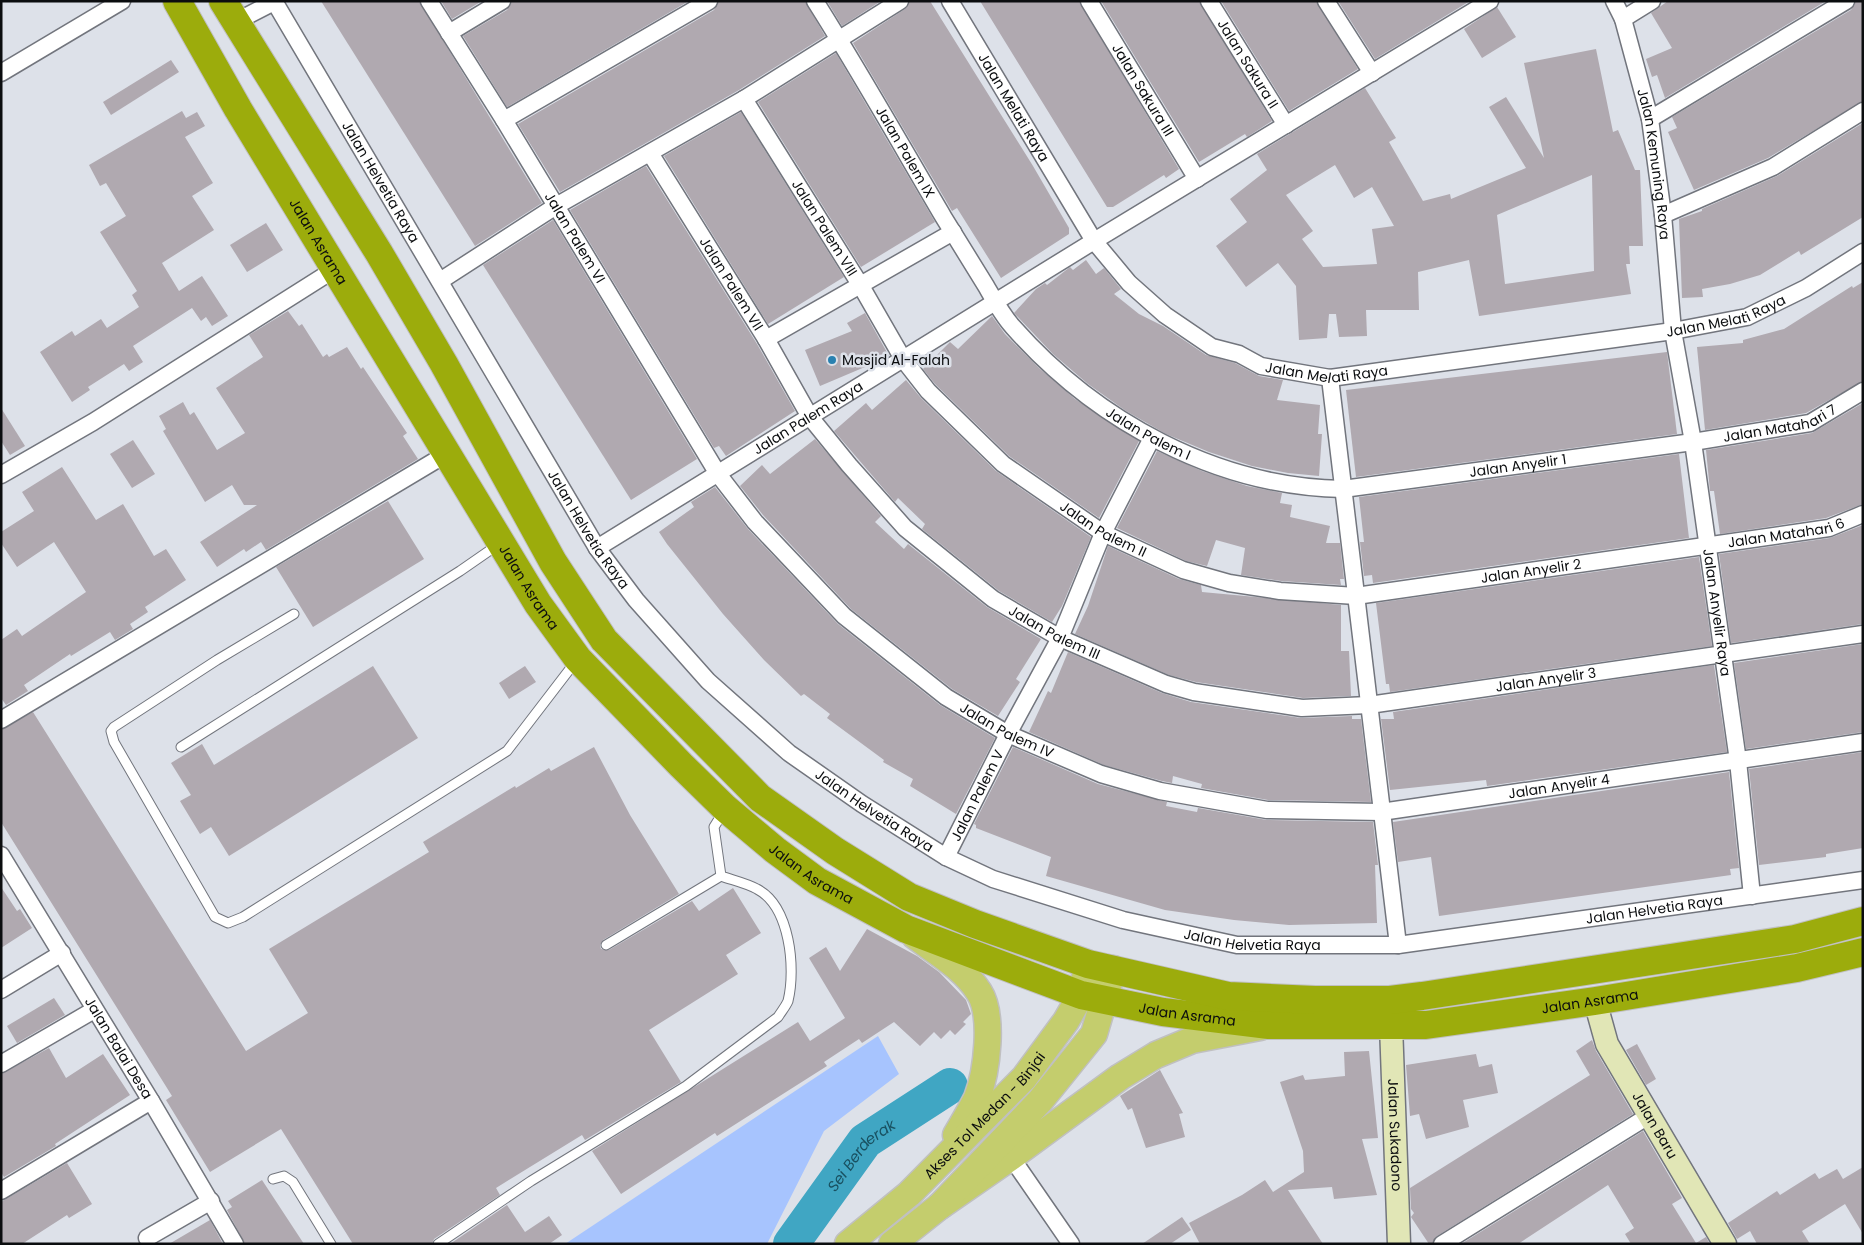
<svg xmlns="http://www.w3.org/2000/svg" width="1864" height="1245" viewBox="0 0 1864 1245" font-family="Poppins,sans-serif">
<style>
.green{fill:#a7c4fe}
.lines{fill:none;stroke-linecap:round;stroke-linejoin:round}
.river{stroke:#40a6c3;stroke-width:36}
.building{fill:#b0a9b0;fill-rule:evenodd}
.lane-casing{stroke:#72757d;stroke-width:11}
.street-casing{stroke:#72757d;stroke-width:19}
.secondary-casing{stroke:#72757d;stroke-width:25}
.primary-casing{stroke:#c0c0c1;stroke-width:29}
.highway-casing{stroke:#c0c0c1;stroke-width:30}
.lane{stroke:#fff;stroke-width:9}
.street{stroke:#fff;stroke-width:16}
.secondary{stroke:#e1e6b6;stroke-width:22}
.primary{stroke:#c4cd6d;stroke-width:26}
.highway{stroke:#9cac0c;stroke-width:28}
.poi-dot{fill:#2981b0;stroke:#dde1e9;stroke-width:2}
.labels{text-anchor:middle;dominant-baseline:central;stroke-width:5;stroke-linejoin:round;paint-order:stroke}
.street-label{font-size:14px;fill:#0b0d0f;stroke:#dde1e9}
.poi-label{font-size:14px;fill:#0b0d0f;stroke:#dde1e9;text-anchor:start}
.water-label{font-size:15px;font-style:italic;fill:#195161;stroke:#dde1e9}
</style>
<rect width="100%" height="100%" fill="#dde1e9"/>
<polygon class="green" points="878,1036 899,1074 824,1131 767,1244 565,1244"/>
<g class="lines">
<path class="river" id="s1" d="M 791,1244 L 865,1141 L 950,1086"/>
</g>
<g class="building">
<polygon points="321,1 419,1 542,203 475,246"/>
<polygon points="441,1 482,1 452,19"/>
<polygon points="512,1 689,1 507,107 463,36 507,10"/>
<polygon points="719,1 805,1 825,36 739,90 560,192 518,124 714,10"/>
<polygon points="827,1 881,1 842,26"/>
<polygon points="910,1 930,1 1033,166 1069,228 1069,234 1001,278 957,208 952,211 853,43 905,9"/>
<polygon points="980,1 1079,1 1179,169 1166,178 1164,175 1113,207 1107,207"/>
<polygon points="1101,1 1199,1 1272,121 1247,137 1245,134 1199,162"/>
<polygon points="1221,1 1316,1 1358,69 1289,111"/>
<polygon points="1338,1 1470,1 1375,59"/>
<polygon points="1668,1 1826,1 1665,98 1657,75 1652,77 1646,59 1672,48 1651,13"/>
<polygon points="1856,1 1863,1 1863,101 1768,158 1694,190 1668,132 1677,128 1672,117 1851,10"/>
<polygon points="1497,7 1516,37 1482,58 1464,29"/>
<path d="M 1596,49 L 1613,132 L 1618,130 L 1635,170 L 1640,170 L 1643,246 L 1629,246 L 1630,264 L 1626,264 L 1631,294 L 1479,316 L 1469,260 L 1418,272 L 1419,310 L 1366,310 L 1367,336 L 1339,337 L 1336,314 L 1329,314 L 1327,338 L 1299,340 L 1296,286 L 1278,263 L 1246,287 L 1216,246 L 1247,222 L 1230,199 L 1267,170 L 1257,154 L 1365,88 L 1396,138 L 1389,142 L 1423,201 L 1450,194 L 1451,199 L 1526,168 L 1489,107 L 1506,97 L 1544,158 L 1524,63 ZM 1335,165 L 1354,198 L 1372,187 L 1394,226 L 1372,229 L 1377,264 L 1323,267 L 1302,239 L 1313,231 L 1286,195 ZM 1592,175 L 1594,271 L 1505,284 L 1497,215 Z"/>
<polygon points="836,53 935,222 861,267 758,102"/>
<polygon points="171,60 179,72 111,115 103,102"/>
<polygon points="182,111 186,118 197,112 205,126 185,137 213,183 192,196 214,230 162,263 179,291 202,276 228,316 212,326 206,317 201,321 192,308 133,346 143,362 129,371 124,364 88,387 90,390 72,402 40,352 72,331 75,336 101,319 107,328 139,307 132,295 137,291 100,232 126,216 106,183 100,186 89,165"/>
<polygon points="741,112 844,277 768,324 664,156"/>
<polygon points="1863,123 1863,217 1801,255 1799,251 1760,275 1730,284 1702,289 1703,297 1682,298 1679,219 1702,211 1702,209 1777,176"/>
<polygon points="646,166 757,344 795,411 726,456 719,446 714,448 570,210"/>
<polygon points="553,220 697,459 631,500 483,265"/>
<polygon points="266,223 283,250 247,272 230,245"/>
<polygon points="1086,260 1096,274 1104,268 1121,289 1114,294 1139,314 1163,326 1206,355 1235,363 1259,376 1283,380 1277,400 1320,405 1318,434 1322,434 1319,476 1288,473 1252,466 1209,452 1166,434 1126,411 1088,384 1053,354 1014,313 1036,289 1045,283 1047,285 1070,267 1073,270"/>
<polygon points="1863,282 1863,381 1806,413 1705,430 1697,347 1743,343 1743,340 1784,329 1852,286 1853,288"/>
<polygon points="288,311 299,326 302,324 323,357 327,354 329,357 347,347 361,369 363,367 407,433 403,436 418,459 266,550 261,542 246,552 244,549 217,567 200,542 257,505 244,505 232,485 205,502 163,431 166,429 159,416 183,402 190,415 194,412 217,450 245,433 216,388 263,357 249,335"/>
<polygon points="865,313 889,356 873,366 872,364 820,386 805,350 852,331 847,323"/>
<polygon points="992,316 1005,334 1039,368 1075,399 1139,441 1099,518 1009,456 935,384 923,369 950,342 958,349"/>
<polygon points="1667,352 1677,434 1356,477 1346,390"/>
<polygon points="906,380 921,398 996,471 1091,537 1062,606 1052,622 999,591 922,529 925,524 898,498 895,502 834,431 866,403 872,410"/>
<polygon points="1863,403 1863,504 1826,518 1720,534 1714,491 1710,491 1706,450 1812,433"/>
<polygon points="1,408 25,446 10,455 1,441"/>
<polygon points="815,439 881,516 875,522 904,549 908,544 987,607 1041,639 1016,679 1020,682 998,716 952,689 851,609 763,515 740,486 762,465 770,474"/>
<polygon points="133,440 155,474 132,488 110,454"/>
<polygon points="1157,451 1202,471 1247,486 1282,493 1280,503 1292,505 1290,517 1330,526 1326,543 1340,543 1344,579 1340,579 1341,585 1281,581 1241,575 1245,548 1216,540 1207,566 1186,561 1117,528"/>
<polygon points="1679,454 1689,538 1373,583 1372,575 1364,576 1360,542 1364,542 1359,497"/>
<polygon points="62,467 96,520 123,504 154,556 166,549 186,580 145,607 148,612 130,624 133,629 115,640 110,632 71,656 70,654 24,685 28,691 6,705 1,698 1,640 17,629 22,636 86,592 54,542 17,567 1,543 1,532 34,511 22,492"/>
<polygon points="715,487 748,529 838,624 940,705 995,738 956,814 910,786 913,779 883,762 884,760 827,718 830,714 804,694 801,696 764,660 723,614 667,544 659,532 694,507 691,502"/>
<polygon points="388,501 424,559 313,627 276,567"/>
<polygon points="1863,525 1863,624 1731,643 1719,554 1830,538"/>
<polygon points="1108,546 1179,579 1201,585 1202,592 1341,605 1341,651 1349,651 1351,696 1303,698 1196,682 1169,675 1075,634 1088,606"/>
<polygon points="1699,557 1712,646 1390,692 1389,684 1386,684 1376,603"/>
<polygon points="1863,644 1863,732 1746,749 1734,663"/>
<polygon points="1068,652 1162,693 1191,702 1301,718 1352,716 1352,719 1361,719 1371,802 1268,800 1201,788 1202,784 1173,776 1172,783 1162,781 1104,765 1029,732 1048,691 1051,693"/>
<polygon points="1714,665 1727,752 1487,786 1486,780 1390,790 1381,719 1394,719 1393,712"/>
<polygon points="373,666 418,738 229,856 211,827 200,834 180,801 191,795 171,763 202,744 214,765"/>
<polygon points="525,666 536,682 509,699 499,683"/>
<polygon points="33,712 246,1051 308,1013 269,949 429,852 423,842 515,786 516,788 549,768 551,771 594,747 630,815 679,894 603,940 600,945 601,949 609,950 692,901 699,911 733,888 761,933 726,955 738,974 649,1030 681,1082 585,1140 582,1135 496,1188 500,1195 434,1239 432,1244 353,1244 281,1129 210,1172 166,1100 172,1096 1,822 1,730"/>
<polygon points="1013,747 1098,784 1167,802 1166,806 1197,812 1198,808 1267,820 1373,822 1378,865 1375,865 1377,923 1289,925 1234,920 1165,910 1046,876 1051,857 976,828 976,825 974,824"/>
<polygon points="1863,752 1863,848 1826,854 1826,857 1759,865 1749,769"/>
<polygon points="1729,772 1739,868 1730,869 1731,875 1439,916 1431,857 1398,862 1393,822"/>
<polygon points="1,887 17,911 20,909 32,928 1,948"/>
<polygon points="867,929 917,956 939,972 966,1000 971,1014 963,1022 966,1024 955,1035 950,1030 941,1039 934,1032 920,1046 894,1022 862,1043 859,1039 824,1062 827,1066 717,1136 715,1133 621,1194 592,1151 798,1022 810,1041 845,1018 809,958 826,947 840,971"/>
<polygon points="54,998 65,1015 17,1043 7,1026"/>
<polygon points="1592,1040 1596,1051 1633,1114 1437,1236 1432,1244 1429,1244 1411,1217 1414,1213 1411,1209 1410,1188 1590,1075 1576,1051"/>
<polygon points="1637,1044 1656,1079 1646,1085 1626,1050"/>
<polygon points="49,1048 66,1078 103,1054 130,1095 55,1144 56,1146 4,1177 1,1172 1,1074"/>
<polygon points="1369,1051 1378,1138 1362,1139 1377,1195 1334,1199 1332,1187 1288,1190 1323,1244 1200,1244 1189,1223 1242,1195 1265,1180 1273,1192 1304,1172 1303,1151 1280,1082 1303,1075 1305,1080 1345,1076 1344,1052"/>
<polygon points="1476,1054 1479,1067 1492,1064 1498,1093 1463,1100 1469,1127 1426,1139 1419,1114 1410,1116 1406,1065"/>
<polygon points="1160,1070 1183,1113 1179,1114 1185,1137 1146,1148 1132,1108 1128,1110 1120,1096"/>
<polygon points="1643,1131 1682,1198 1672,1204 1696,1243 1706,1237 1710,1244 1631,1244 1625,1234 1634,1228 1608,1185 1518,1244 1461,1244"/>
<polygon points="67,1163 92,1204 69,1218 67,1215 22,1244 1,1244 1,1202"/>
<polygon points="1863,1167 1863,1234 1845,1204 1802,1231 1810,1244 1757,1244 1750,1231 1737,1239 1728,1223 1777,1191 1780,1195 1815,1173 1819,1179 1837,1169 1843,1179"/>
<polygon points="262,1180 304,1244 245,1244 227,1210 232,1207 228,1201"/>
<polygon points="507,1205 525,1232 549,1216 562,1235 549,1244 450,1244"/>
<polygon points="1182,1217 1191,1230 1170,1244 1142,1244"/>
<polygon points="210,1220 223,1244 169,1244"/>
</g>
<g class="lines">
<g class="lane-casing">
<g id="lane">
<polyline points="294,614 217,660 114,727 111,731 114,742 215,917 228,923 243,917 507,751 576,661"/>
<polyline points="181,747 460,571 499,544"/>
<polyline points="606,945 721,876"/>
<polyline points="273,1179 284,1176 293,1182 331,1244"/>
<path d="M 438,1244 L 531,1181 L 686,1086 L 778,1017 C 781,1012 786,1006 788,1001 C 796,968 790,906 757,889 C 746,883 732,880 721,876 L 714,827 L 724,811"/>
</g>
</g>
<g class="street-casing">
<g id="street">
<path id="s2" d="M 274,1 L 597,548 L 636,600 L 708,681 L 789,753 L 862,804 L 946,857 L 993,879 L 1123,920 L 1237,945 L 1398,945 L 1863,880"/>
<path id="s3" d="M 429,1 L 504,120 L 718,474 L 755,522 L 844,616 L 946,697 L 1008,734 L 1101,774 L 1160,791 L 1267,810 L 1381,812 L 1863,742"/>
<path id="s4" d="M 815,1 C 860,72 901,145 944,218 C 958,241 972,263 986,286 C 994,300 1002,315 1013,327 C 1096,421 1217,487 1343,489 L 1693,442 L 1810,423 L 1863,391"/>
<path id="s5" d="M 950,1 L 1094,241 L 1129,283 L 1165,315 L 1212,347 L 1239,354 L 1261,366 L 1330,378 L 1673,331 L 1747,317 L 1806,288 L 1863,252"/>
<path id="s6" d="M 1089,1 L 1197,179"/>
<path id="s7" d="M 1209,1 L 1286,125"/>
<polyline points="1326,1 1372,73"/>
<path id="s8" d="M 1614,1 L 1623,19 L 1650,119 L 1663,215 L 1673,331 L 1693,442 L 1738,761 L 1752,896"/>
<polyline points="1623,19 1652,1"/>
<polyline points="237,21 276,1"/>
<polyline points="449,33 502,1"/>
<polyline points="1,73 122,1"/>
<path id="s9" d="M 744,99 L 861,286 L 903,359 L 928,391 L 1003,464 L 1103,533 L 1183,570 L 1229,583 L 1280,591 L 1356,596 L 1829,528 L 1863,514"/>
<polyline points="1650,119 1846,1"/>
<polyline points="504,120 709,1"/>
<path id="s10" d="M 650,153 L 766,339 L 810,417 L 849,465 L 905,528 L 993,599 L 1060,638 L 1166,684 L 1194,692 L 1302,708 L 1369,705 L 1863,634"/>
<polyline points="1663,215 1773,167 1863,111"/>
<polyline points="440,281 556,206 744,99 900,1"/>
<polyline points="766,339 953,232"/>
<polyline points="1330,378 1398,945"/>
<polyline points="1,475 93,422 335,269"/>
<path id="s11" d="M 597,548 L 1094,241 L 1490,1"/>
<polyline points="1,720 448,453"/>
<path id="s12" d="M 1,855 L 151,1101 L 235,1244"/>
<path id="s13" d="M 946,857 L 1008,734 L 1060,638 L 1103,533 L 1152,438"/>
<polyline points="1,990 62,953"/>
<polyline points="1,1064 94,1010"/>
<polyline points="1011,1157 1071,1244"/>
<polyline points="1,1191 151,1101"/>
<polyline points="147,1238 211,1201"/>
<polyline points="1442,1244 1650,1115"/>
</g>
</g>
<g class="secondary-casing">
<g id="secondary">
<path id="s14" d="M 1595,1001 L 1607,1044 L 1725,1244"/>
<path id="s15" d="M 1391,1025 L 1399,1244"/>
</g>
</g>
<g class="primary-casing">
<g id="primary">
<path d="M 915,936 C 936,952 964,968 979,992 C 994,1015 987,1072 977,1098 C 971,1110 963,1123 956,1135"/>
<polyline points="940,1206 1011,1157 1120,1077 1156,1055 1192,1040 1260,1027"/>
<path id="s16" d="M 848,1244 L 909,1194 L 1024,1078 L 1066,1021 L 1081,995 L 1088,964"/>
<polyline points="892,1244 940,1206 1040,1101 1094,1034 1113,969"/>
</g>
</g>
<g class="highway-casing">
<g id="highway">
<path id="s17" d="M 177,1 L 238,109 L 538,604 L 578,659 L 681,765 L 725,808 L 775,850 L 817,881 L 906,929 L 1081,995 L 1163,1012 L 1269,1025 L 1426,1025 L 1595,1001 L 1797,968 L 1863,952"/>
<polyline points="223,1 379,253 444,364 553,562 604,640 760,798 835,851 909,897 975,924 1088,964 1228,996 1315,1000 1390,1000 1422,996 1795,939 1863,921"/>
</g>
</g>
<use href="#lane" class="lane"/>
<use href="#street" class="street"/>
<use href="#secondary" class="secondary"/>
<use href="#primary" class="primary"/>
<use href="#highway" class="highway"/>
</g>
<circle class="poi-dot" cx="832" cy="360" r="5"/>
<g class="labels">
<g class="street-label">
<text stroke="none"><textPath href="#s7" startOffset="74">Jalan Sakura II</textPath></text>
<text stroke="none"><textPath href="#s6" startOffset="104">Jalan Sakura III</textPath></text>
<text stroke="none"><textPath href="#s5" startOffset="124">Jalan Melati Raya</textPath></text>
<text stroke="none"><textPath href="#s4" startOffset="176">Jalan Palem IX</textPath></text>
<text stroke="none"><textPath href="#s8" startOffset="169">Jalan Kemuning Raya</textPath></text>
<text stroke="none"><textPath href="#s2" startOffset="210">Jalan Helvetia Raya</textPath></text>
<text stroke="none"><textPath href="#s9" startOffset="152">Jalan Palem VIII</textPath></text>
<text stroke="none"><textPath href="#s3" startOffset="278">Jalan Palem VI</textPath></text>
<text stroke="none"><textPath href="#s17" startOffset="279">Jalan Asrama</textPath></text>
<text stroke="none"><textPath href="#s10" startOffset="154">Jalan Palem VII</textPath></text>
<text stroke="none"><textPath href="#s5" startOffset="964">Jalan Melati Raya</textPath></text>
<text stroke="none"><textPath href="#s5" startOffset="559">Jalan Melati Raya</textPath></text>
<text stroke="none"><textPath href="#s11" startOffset="248">Jalan Palem Raya</textPath></text>
<text stroke="none"><textPath href="#s4" startOffset="1202">Jalan Matahari 7</textPath></text>
<text stroke="none"><textPath href="#s4" startOffset="555">Jalan Palem I</textPath></text>
<text stroke="none"><textPath href="#s4" startOffset="936">Jalan Anyelir 1</textPath></text>
<text stroke="none"><textPath href="#s2" startOffset="615">Jalan Helvetia Raya</textPath></text>
<text stroke="none"><textPath href="#s9" startOffset="570">Jalan Palem II</textPath></text>
<text stroke="none"><textPath href="#s9" startOffset="1270">Jalan Matahari 6</textPath></text>
<text stroke="none"><textPath href="#s9" startOffset="1012">Jalan Anyelir 2</textPath></text>
<text stroke="none"><textPath href="#s17" startOffset="684">Jalan Asrama</textPath></text>
<text stroke="none"><textPath href="#s8" startOffset="622">Jalan Anyelir Raya</textPath></text>
<text stroke="none"><textPath href="#s10" startOffset="638">Jalan Palem III</textPath></text>
<text stroke="none"><textPath href="#s10" startOffset="1145">Jalan Anyelir 3</textPath></text>
<text stroke="none"><textPath href="#s3" startOffset="944">Jalan Palem IV</textPath></text>
<text stroke="none"><textPath href="#s3" startOffset="1512">Jalan Anyelir 4</textPath></text>
<text stroke="none"><textPath href="#s13" startOffset="69">Jalan Palem V</textPath></text>
<text stroke="none"><textPath href="#s2" startOffset="1020">Jalan Helvetia Raya</textPath></text>
<text stroke="none"><textPath href="#s17" startOffset="1089">Jalan Asrama</textPath></text>
<text stroke="none"><textPath href="#s2" startOffset="1830">Jalan Helvetia Raya</textPath></text>
<text stroke="none"><textPath href="#s2" startOffset="1425">Jalan Helvetia Raya</textPath></text>
<text stroke="none"><textPath href="#s17" startOffset="1899">Jalan Asrama</textPath></text>
<text stroke="none"><textPath href="#s17" startOffset="1494">Jalan Asrama</textPath></text>
<text stroke="none"><textPath href="#s12" startOffset="226">Jalan Balai Desa</textPath></text>
<text stroke="none"><textPath href="#s16" startOffset="188">Akses Tol Medan - Binjai</textPath></text>
<text stroke="none"><textPath href="#s14" startOffset="139">Jalan Baru</textPath></text>
<text stroke="none"><textPath href="#s15" startOffset="110">Jalan Sukadono</textPath></text>
</g>
<g class="poi-label">
<text x="842" y="360">Masjid Al-Falah</text>
</g>
<g class="water-label">
<text stroke="none"><textPath href="#s1" startOffset="114">Sei Berderak</textPath></text>
</g>
</g>
<rect width="1864" height="1245" fill="none" stroke="#0b0d0f" stroke-width="5"/>
</svg>
